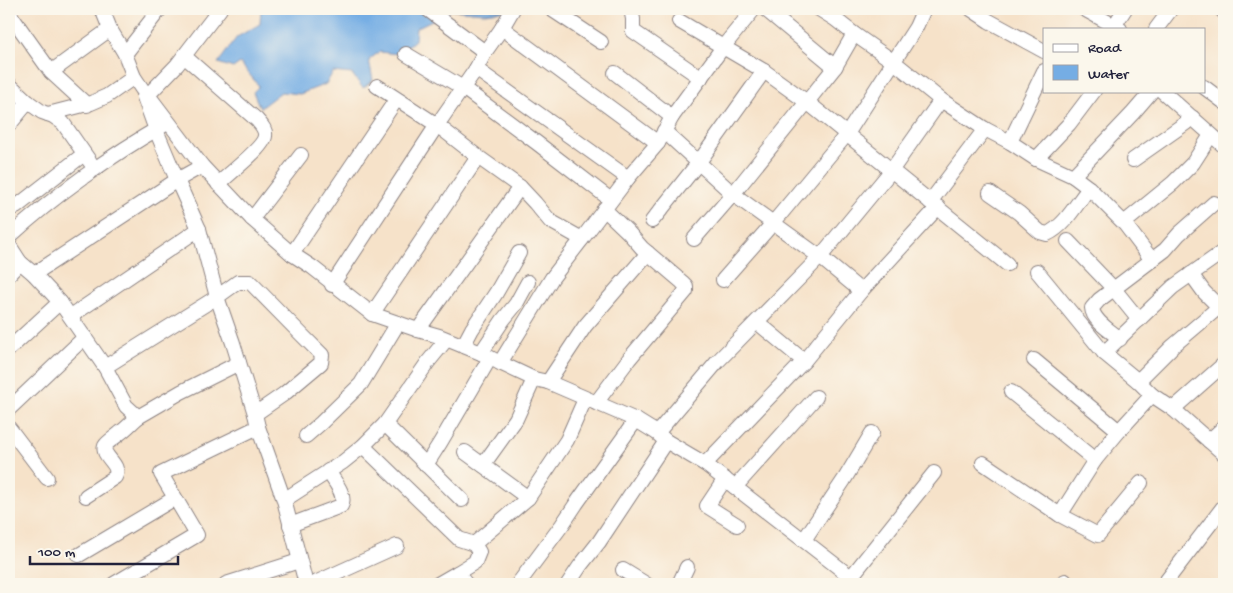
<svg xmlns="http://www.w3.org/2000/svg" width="1233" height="593" viewBox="0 0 1233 593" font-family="'Gochi Hand',sans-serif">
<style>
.water{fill:#75ade4;stroke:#4c6890}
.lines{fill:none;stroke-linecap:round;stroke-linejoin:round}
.minor-casing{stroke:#8c8282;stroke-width:16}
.minor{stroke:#fff;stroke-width:14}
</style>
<rect width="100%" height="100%" fill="#fbf7ec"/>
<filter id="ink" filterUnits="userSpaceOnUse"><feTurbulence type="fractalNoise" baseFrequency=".02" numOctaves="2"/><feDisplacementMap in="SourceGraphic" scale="10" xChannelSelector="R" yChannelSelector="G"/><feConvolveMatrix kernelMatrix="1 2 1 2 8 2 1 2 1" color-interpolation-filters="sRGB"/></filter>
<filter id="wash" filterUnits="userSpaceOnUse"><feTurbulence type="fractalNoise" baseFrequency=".0096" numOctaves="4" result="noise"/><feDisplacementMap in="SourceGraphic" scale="20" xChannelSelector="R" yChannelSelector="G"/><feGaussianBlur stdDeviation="1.12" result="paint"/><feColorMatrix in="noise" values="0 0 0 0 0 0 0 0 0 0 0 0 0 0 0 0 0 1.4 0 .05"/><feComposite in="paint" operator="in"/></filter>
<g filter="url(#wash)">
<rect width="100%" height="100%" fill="#f6e2c9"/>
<polygon class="water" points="261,9 509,9 509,10 484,13 452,10 416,28 415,40 398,54 379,52 369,60 373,80 363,88 352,74 333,72 326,84 300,94 281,92 260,108 253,92 259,86 240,63 233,68 218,63 237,37 260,24"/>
</g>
<g filter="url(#ink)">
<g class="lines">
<g class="minor-casing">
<g id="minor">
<polyline points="102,9 110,29 125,54 134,77 142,89 148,95 202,166 252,219 292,254 312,267 372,314 418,330 439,336 481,353 500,363 534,379 548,382 636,420 657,433 666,441 705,464 860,584"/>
<polyline points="427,9 485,52"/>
<polyline points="551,9 601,42"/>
<polyline points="631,9 633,19 633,31 701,78"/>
<polyline points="765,9 835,67"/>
<polyline points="819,9 835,19 854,34 894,62 941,100 985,129 1010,142 1036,159 1073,176 1089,188 1124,223 1152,260"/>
<polyline points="971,9 989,21 1044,51"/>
<polyline points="1084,9 1120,29"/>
<polyline points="1221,9 1224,12"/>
<polyline points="9,13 51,72 87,105"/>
<polyline points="679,21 764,71 807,102 1007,264"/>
<polyline points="1114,26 1125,9"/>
<polyline points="502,28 658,143"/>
<polyline points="1156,29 1171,9"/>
<polyline points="125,54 160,9"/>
<polyline points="406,54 463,88 537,143 611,200"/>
<path d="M 184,56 L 257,120 C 261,125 266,129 265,136 C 264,147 228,175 218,184"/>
<polyline points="476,69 628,178"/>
<polyline points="51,72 110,29"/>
<polyline points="615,73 672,117"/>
<polyline points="9,84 28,102 42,112 53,116 63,123 95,169"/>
<polyline points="377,86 437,125 478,157 520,187 535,203 550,221 582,239 628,178 658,143 672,117 723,47 754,9"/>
<polyline points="1204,87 1224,102"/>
<polyline points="1162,91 1224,146"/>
<polyline points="148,95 177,65 220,9"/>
<polyline points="144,97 156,130 177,180 199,229 217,297 233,343 255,414 258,427 284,500 306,584"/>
<polyline points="48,114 91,103 107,96 134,77"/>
<polyline points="9,125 28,102"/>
<polyline points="664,131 733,194 820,257 861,291"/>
<polyline points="1010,142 1044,71"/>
<polyline points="1036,159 1069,124 1094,91"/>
<polyline points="1133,160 1193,118"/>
<polyline points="1073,176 1133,113 1152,91"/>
<path d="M 990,193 L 1019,213 L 1040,232 L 1047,234 C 1065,226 1077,203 1089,188"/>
<polyline points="930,202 985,129"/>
<polyline points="16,207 84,154"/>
<polyline points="252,219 301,155"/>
<polyline points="652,221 699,162 764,71"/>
<polyline points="1124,223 1173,183 1193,163 1211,135"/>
<path d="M 9,237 C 54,196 111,155 164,125"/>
<polyline points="694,239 733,194 807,102 835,67 854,34"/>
<polyline points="1068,241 1114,289 1139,320"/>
<polyline points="9,245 20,262 34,274 60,302 105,367 126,406 138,417 181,392 239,363"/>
<polyline points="292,254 396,100"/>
<polyline points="1037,271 1104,353"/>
<polyline points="9,274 20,262"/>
<polyline points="34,274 177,180 202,166"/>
<polyline points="1191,274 1204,292 1224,312"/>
<polyline points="723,280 774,222 847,134 916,27 924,9"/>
<polyline points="332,285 437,125 476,69 485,52 502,28 513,9"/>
<polyline points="372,314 478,157"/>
<polyline points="71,316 199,229"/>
<polyline points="757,322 804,361"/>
<polyline points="418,330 520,187"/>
<path d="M 1120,339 C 1111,331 1093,321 1092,308 L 1099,300 L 1165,250 L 1179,234 L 1214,203"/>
<polyline points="463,346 472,329 496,293 519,253"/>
<polyline points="9,349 60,302"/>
<polyline points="481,353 503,320 516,304 528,282"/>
<polyline points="1034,360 1119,431"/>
<polyline points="500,363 552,278 582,239"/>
<polyline points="105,367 217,297 238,282 250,282 302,335 322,355 321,363 284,394 255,414"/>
<polyline points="1138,381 1173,346 1219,307"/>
<polyline points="548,382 585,326 648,253"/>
<polyline points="1011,392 1095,460"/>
<polyline points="1152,395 1173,409 1224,454"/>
<polyline points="596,403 629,359 686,291 686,286 682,282 642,248 628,232 604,209"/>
<polyline points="9,409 85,337"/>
<polyline points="1173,409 1224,364"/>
<polyline points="385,424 462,500"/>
<polyline points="9,428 47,478"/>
<polyline points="657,433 718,361 820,257 891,171 941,100"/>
<polyline points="306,436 321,423 361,384 398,323"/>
<polyline points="1209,441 1224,427"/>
<polyline points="363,446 459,539 474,544 479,552 475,562 457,573"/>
<polyline points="465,452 528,498"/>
<polyline points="983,463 1060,515 1098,535 1141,483"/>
<polyline points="705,464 804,361 861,291 938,207"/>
<polyline points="426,465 440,443 490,358"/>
<polyline points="483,465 516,419 534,379"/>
<polyline points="725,479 707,506 737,525"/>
<polyline points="735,487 816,397"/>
<path d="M 86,496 L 115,477 C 122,464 101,457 105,446 C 108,441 116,437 120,433 C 127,428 132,422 138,417"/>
<polyline points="284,500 343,462 363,446 385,424 428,362 446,340"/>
<polyline points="1060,515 1095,460 1119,431 1152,395 1138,381 1104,353 1173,287 1224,251"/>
<path d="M 290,525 L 341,506 C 347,495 334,481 328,471"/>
<polyline points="804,540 844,480 872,433"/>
<polyline points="474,544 528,498 567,440 585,399"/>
<polyline points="79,555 175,498"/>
<polyline points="623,570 646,584"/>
<polyline points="851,577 934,473"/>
<polyline points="114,584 197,535 161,474 258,427"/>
<polyline points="226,584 299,561"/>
<polyline points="313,584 397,546"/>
<polyline points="438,584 457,573 466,584"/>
<polyline points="518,584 562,525 576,504 636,420"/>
<polyline points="568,584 580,566 599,542 666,441"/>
<polyline points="679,584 687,567"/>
<polyline points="1063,584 1065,581"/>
<polyline points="1164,584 1224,506"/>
</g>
</g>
<use href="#minor" class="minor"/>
</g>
</g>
<rect width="1233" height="593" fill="none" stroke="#fbf7ec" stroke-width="30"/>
<rect x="1043" y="28" width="162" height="65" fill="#fbf7ec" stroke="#a4a2a5"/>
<rect x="1053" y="44" width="25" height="8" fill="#ffffff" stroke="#a4a2a5"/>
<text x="1088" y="52" font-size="15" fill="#22223b">Road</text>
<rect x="1053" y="65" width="25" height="15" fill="#75ade4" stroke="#a4a2a5"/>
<text x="1088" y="78" font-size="15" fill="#22223b">Water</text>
<path d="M30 556v8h148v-8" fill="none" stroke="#22223b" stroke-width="2.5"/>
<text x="38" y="556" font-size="15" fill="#22223b" stroke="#fbf7ec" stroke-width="4" paint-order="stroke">100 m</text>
</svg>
